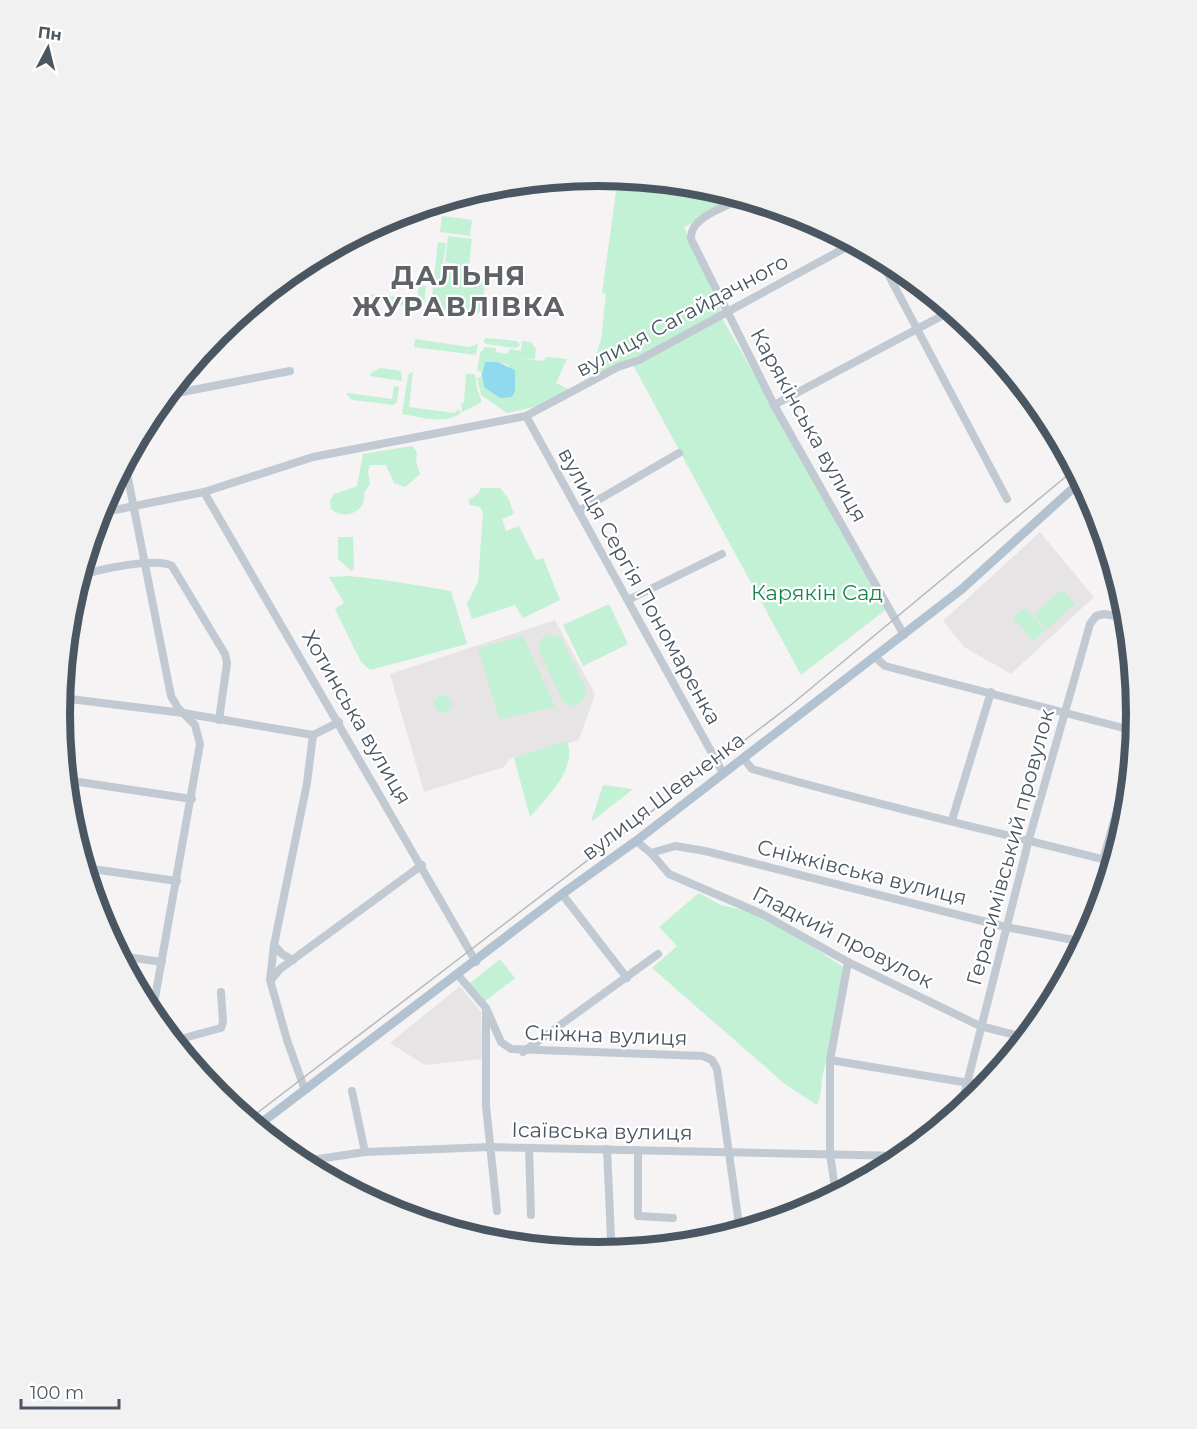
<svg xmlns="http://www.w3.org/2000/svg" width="1197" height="1429" viewBox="0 0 1197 1429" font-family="Montserrat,sans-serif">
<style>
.education{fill:#e6e4e5}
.green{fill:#c3f1d5;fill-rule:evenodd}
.water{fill:#90daee}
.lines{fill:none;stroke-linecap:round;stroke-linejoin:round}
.minor{stroke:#c1cad2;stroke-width:8}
.major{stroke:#b3c2d1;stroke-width:9}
.tram{stroke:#b5b8bd;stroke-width:1.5}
.labels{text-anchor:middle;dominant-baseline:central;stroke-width:4.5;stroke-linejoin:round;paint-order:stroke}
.street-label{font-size:21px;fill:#4a5661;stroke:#fff}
.park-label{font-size:21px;fill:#17864f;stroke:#fff}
.district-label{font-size:27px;font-weight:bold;letter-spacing:1.5px;fill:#5f6368;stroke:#fff}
.rim{fill:none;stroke:#4a5661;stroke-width:8}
</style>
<rect width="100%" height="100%" fill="#f5f3f3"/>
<g class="education">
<polygon points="1040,532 1094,597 1011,674 964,647 943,621"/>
<polygon points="555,620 595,694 579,740 510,759 504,767 424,792 390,674"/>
<polygon points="460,986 481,1012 482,1059 425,1065 390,1043"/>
</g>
<g class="green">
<polygon points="601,176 704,186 742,198 684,227 721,311 658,347 611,368 603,375 591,369 601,340 606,294 602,293 617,185"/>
<polygon points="442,216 472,220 470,236 440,232"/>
<polygon points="448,236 472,239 469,265 465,265 464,275 479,278 485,283 482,310 477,314 435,309 431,305 438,242 446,243 443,263 462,265 445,262"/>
<path d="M 419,286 L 426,286 L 424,307 C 409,305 378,307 370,294 L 417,299 Z"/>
<polygon points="722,318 888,608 801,675 633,365"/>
<polygon points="486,338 517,341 520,345 516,348 486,344 483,341"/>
<polygon points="415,339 469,347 478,344 476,355 414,347"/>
<path d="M 522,341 L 531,342 L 536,349 L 535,359 L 519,358 L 543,361 L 547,357 L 567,359 L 556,383 L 570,390 L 543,405 L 507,413 L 481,395 L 477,378 L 481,377 L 481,371 L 477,371 L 480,353 L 485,347 L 496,348 L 496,352 L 508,354 L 509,349 L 521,351 ZM 498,362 L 508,365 L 514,376 L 515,391 L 490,363 Z"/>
<polygon points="381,368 401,371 402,381 370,376 372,372"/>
<path d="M 413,372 L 409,407 L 455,413 L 458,409 L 461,413 C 445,425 420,417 402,414 L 408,375 Z"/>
<polygon points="466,374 475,374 477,389 482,402 462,412 461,403 464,402"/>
<polygon points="394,386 399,387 397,402 394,405 352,400 347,395 347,393 392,399"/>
<path d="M 412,446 L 417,452 L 416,462 L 420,474 L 405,487 L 394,483 L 386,465 L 370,465 L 368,471 L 370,484 L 364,493 C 367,512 344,521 331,509 L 330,501 L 334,494 L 357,486 L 363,454 Z"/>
<polygon points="481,488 500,488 508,498 514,514 502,519 506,531 519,526 536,560 543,558 560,600 523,618 515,605 472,619 467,604 478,582 483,512 480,507 470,505 468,500 478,494"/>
<polygon points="338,537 353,537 354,568 352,571 338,559"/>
<path d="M 348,576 C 383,579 416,585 451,591 L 467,644 L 370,670 L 361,662 L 335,609 L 344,603 L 329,577 Z"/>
<polygon points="1062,590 1075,604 1047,629 1034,614"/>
<polygon points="609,604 628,644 583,666 563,625"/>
<polygon points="1025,608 1045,630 1034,641 1013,618"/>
<polygon points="549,634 561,638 585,687 585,697 578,705 570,705 563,701 539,651 541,639"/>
<polygon points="523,636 555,707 499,719 478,648"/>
<circle cx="443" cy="704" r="9"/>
<path d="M 567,741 C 578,769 546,798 530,817 L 514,758 Z"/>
<polygon points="603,785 633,789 591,822"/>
<path d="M 699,893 L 721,905 L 754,913 L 787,930 L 843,967 C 838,1004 831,1038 823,1074 C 820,1087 823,1092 817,1105 L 786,1085 L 652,968 L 677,946 L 659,927 Z"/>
<polygon points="500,959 515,978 484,1002 469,984"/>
</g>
<polygon class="water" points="485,362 498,362 515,370 515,391 512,397 500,398 484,387 482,375"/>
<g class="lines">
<g class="minor">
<path d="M 743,198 C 726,207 689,217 691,239 L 774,405 L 904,635"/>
<polyline points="879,257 1007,499"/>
<polyline points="297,269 318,265"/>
<polyline points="167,395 290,371"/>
<polyline points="774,405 951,311"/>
<polyline points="526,416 723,773"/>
<polyline points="125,463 171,696 178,708 195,725 200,744 152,1015"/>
<polyline points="204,492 476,962"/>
<polyline points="579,511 679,453"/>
<polyline points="100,513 204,492 313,457 526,416 618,367 639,360 854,243"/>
<path d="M 80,577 C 93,569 159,557 172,566 L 225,654 L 227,663 L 219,720"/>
<polyline points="628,600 722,554"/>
<polyline points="875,657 885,666 1135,731"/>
<polyline points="62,698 183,713 313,735 339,722"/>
<path d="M 743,758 L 752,769 C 872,804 993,831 1114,862"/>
<polyline points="66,780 192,799"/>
<polyline points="952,820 991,692"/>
<polyline points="636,841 651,853 675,846 705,851 1006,927 1084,942"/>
<polyline points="651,853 669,874 762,914 848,962 980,1026 1027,1038"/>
<polyline points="1103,860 1133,754"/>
<polyline points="85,868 177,881"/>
<polyline points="562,894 627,978"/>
<polyline points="274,945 282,954 293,960"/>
<polyline points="120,956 162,962"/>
<polyline points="458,975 486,1008 486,1106 497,1211"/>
<polyline points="271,980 280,969 422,865"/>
<polyline points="486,1008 501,1042 511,1049 703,1056 712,1060 717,1069 740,1231"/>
<polyline points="173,1041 221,1028 223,1022 221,992"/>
<polyline points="523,1052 658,954"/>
<polyline points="830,1060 987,1086"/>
<polyline points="305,1090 287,1040 270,980 274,945 307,783 313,735"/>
<polyline points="352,1091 365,1152"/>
<polyline points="960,1111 1029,839 1090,624 1096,616 1104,614 1128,618"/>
<polyline points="529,1148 531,1215"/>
<polyline points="607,1149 611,1238"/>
<polyline points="638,1150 638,1216 673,1218"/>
<polyline points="298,1162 365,1152 490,1147 905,1156"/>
<polyline points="836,1195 830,1154 830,1060 848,962"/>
<polyline points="446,1228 450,1228"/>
</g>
<polyline class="major" points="256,1127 562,894 636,841 962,589 1081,481"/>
<polyline class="tram" points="248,1120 792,704 1075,469"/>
</g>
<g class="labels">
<g class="street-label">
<text transform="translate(682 315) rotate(-28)">вулиця Сагайдачного</text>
<text transform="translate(809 425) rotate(61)">Карякінська вулиця</text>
<text transform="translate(640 586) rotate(61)">вулиця Сергія Пономаренка</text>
<text transform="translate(357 717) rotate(60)">Хотинська вулиця</text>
<text transform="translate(663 796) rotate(-37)">вулиця Шевченка</text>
<text transform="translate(1010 847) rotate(-75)">Герасимівський провулок</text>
<text transform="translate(862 872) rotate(14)">Сніжківська вулиця</text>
<text transform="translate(843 937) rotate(27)">Гладкий провулок</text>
<text transform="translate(606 1035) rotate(2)">Сніжна вулиця</text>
<text transform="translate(602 1131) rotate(1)">Ісаївська вулиця</text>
</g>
<g class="park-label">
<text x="817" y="592">Карякін Сад</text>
</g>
<g class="district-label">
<text x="459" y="275">ДАЛЬНЯ<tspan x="459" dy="31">ЖУРАВЛІВКА</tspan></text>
</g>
</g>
<path d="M0 0H1197V1429H0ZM70 714a528 528 0 1 1 1056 0a528 528 0 1 1-1056 0Z" fill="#f1f1f2" fill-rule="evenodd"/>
<path class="rim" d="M70 714a528 528 0 1 1 1056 0a528 528 0 1 1-1056 0Z"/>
<g transform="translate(48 48) rotate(7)" stroke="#ffffff" stroke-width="4.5" paint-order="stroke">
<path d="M0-4.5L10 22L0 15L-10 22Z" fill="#4a5661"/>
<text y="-9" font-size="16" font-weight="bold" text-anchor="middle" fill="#4a5661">Пн</text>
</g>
<path d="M21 1399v9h98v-9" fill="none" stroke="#4a5661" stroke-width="3"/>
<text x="30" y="1399" font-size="18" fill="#4a5661" stroke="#ffffff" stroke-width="4.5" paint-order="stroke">100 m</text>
</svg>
